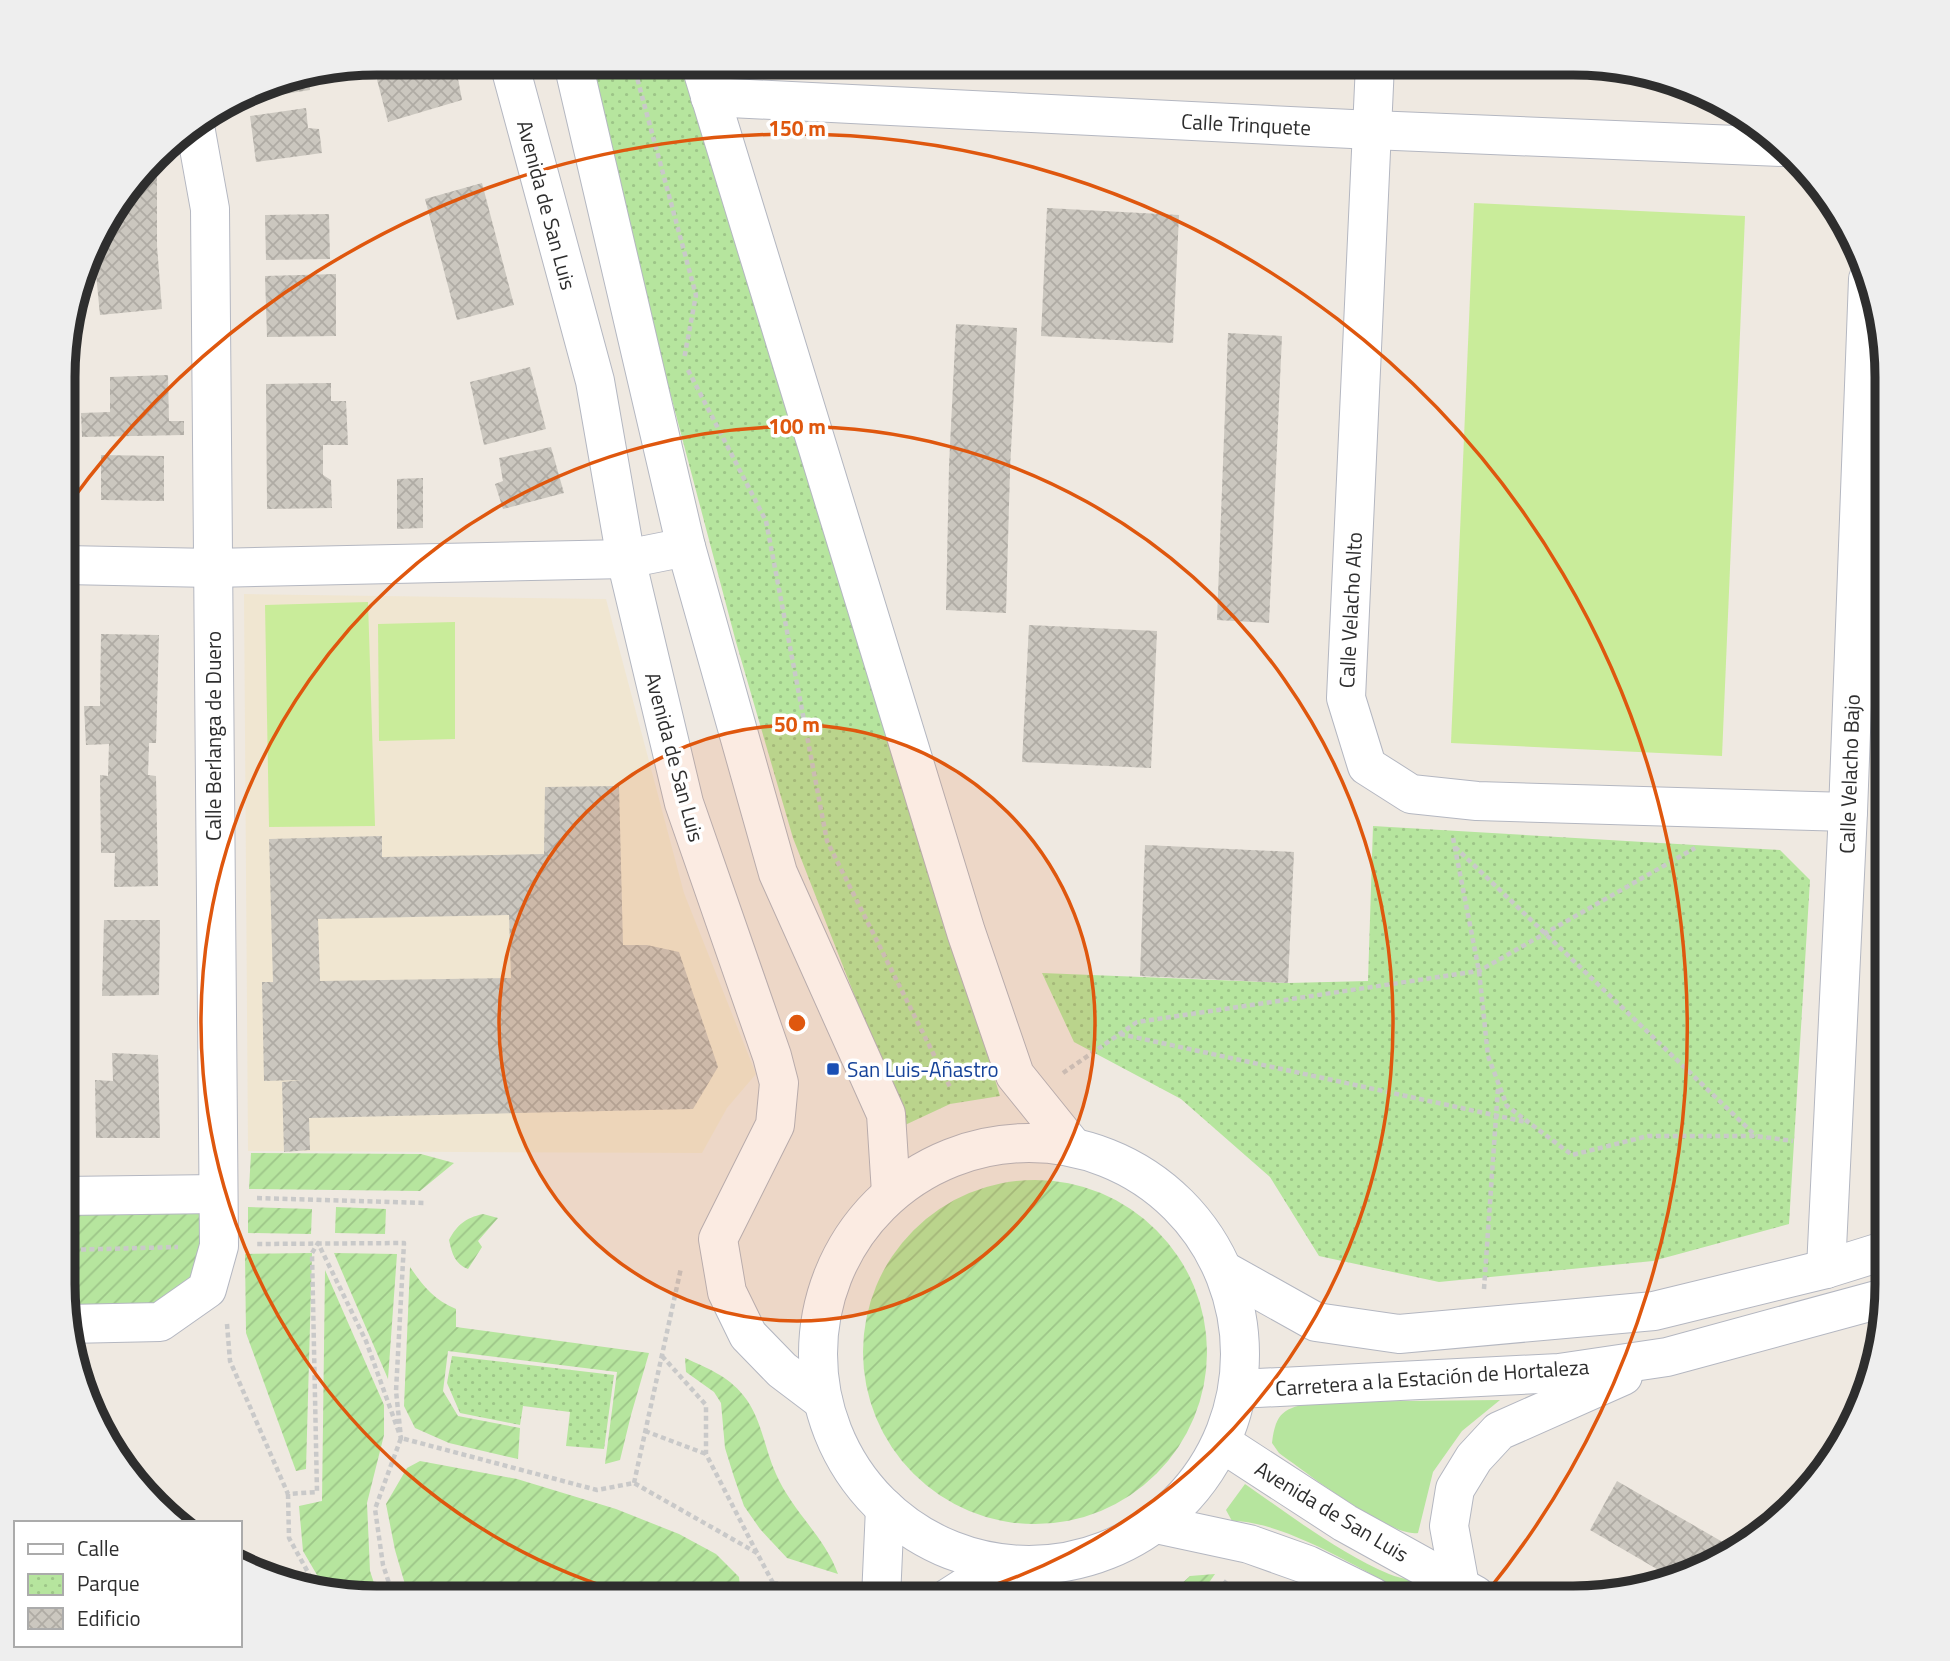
<svg xmlns="http://www.w3.org/2000/svg" width="1950" height="1661" viewBox="0 0 1950 1661" font-family="'Titillium Web',sans-serif">
<style>
.education{fill:#f0e6d1}
.grass{fill:#b6e59e}
.park{fill:url(#park-dots)}
.garden{fill:url(#garden-furrows)}
.pitch{fill:#c9ec9a}
.building{fill:url(#building-cross-hatch);fill-rule:evenodd}
.lines{fill:none;stroke-linecap:round;stroke-linejoin:round}
.street-casing{stroke:#b4b7c1;stroke-width:40}
.secondary-casing{stroke:#b4b7c1;stroke-width:40}
.path{stroke:#c9c9c9;stroke-width:4.5;stroke-dasharray:5 3.5;stroke-linecap:butt}
.street{stroke:#fff;stroke-width:38}
.secondary{stroke:#fff;stroke-width:38}
.ring{fill:none;stroke:#df570e;stroke-width:3.5}
.transit-dot{fill:#1a4fb4;stroke:#fff;stroke-width:2.5}
.labels{text-anchor:middle;dominant-baseline:central;stroke-width:7;stroke-linejoin:round;paint-order:stroke}
.street-label{font-size:21px;fill:#2e2e2e;stroke:#fff}
.transit-label{font-size:21px;fill:#164399;stroke:#fff;text-anchor:start}
.rim{fill:none;stroke:#2e2e2e;stroke-width:9}
.centre{fill:#df570e;stroke:#fff;stroke-width:3.5}
.ring-label{font-size:21px;text-anchor:middle;font-weight:bold;fill:#df570e;stroke:#fff;stroke-width:7;stroke-linejoin:round;paint-order:stroke}
</style>
<defs>
<pattern id="park-dots" width="8" height="8" patternUnits="userSpaceOnUse" patternTransform="scale(1.75)"><rect width="8" height="8" fill="#b6e59e"/><path d="M2 2h.1M6 6h.1" fill="none" stroke="#9dc588" stroke-width="1.8" stroke-linecap="round"/></pattern>
<pattern id="garden-furrows" width="10" height="10" patternUnits="userSpaceOnUse" patternTransform="scale(1.75)"><rect width="10" height="10" fill="#b6e59e"/><path d="M-1 1l2-2M0 10L10 0M9 11l2-2" fill="none" stroke="#9dc588"/></pattern>
<pattern id="building-cross-hatch" width="8" height="8" patternUnits="userSpaceOnUse" patternTransform="scale(1.75)"><rect width="8" height="8" fill="#cbc7bf"/><path d="M0 0l8 8M0 8l8-8" fill="none" stroke="#afaba4"/></pattern>
</defs>
<rect width="100%" height="100%" fill="#efe9e1"/>
<polygon class="education" points="244,594 606,599 684,893 756,1074 727,1108 702,1153 248,1151"/>
<g class="grass">
<path d="M 1500,1400 L 1462,1431 L 1433,1472 L 1418,1533 C 1391,1538 1304,1471 1279,1453 L 1272,1443 C 1276,1411 1284,1409 1313,1402 Z"/>
<path d="M 1245,1484 C 1291,1516 1338,1552 1389,1574 C 1403,1580 1418,1580 1431,1586 L 1427,1597 L 1414,1597 C 1364,1572 1286,1521 1232,1521 L 1226,1510 Z"/>
</g>
<g class="park">
<polygon points="583,63 686,63 1000,1096 950,1104 905,1125 793,838 736,642"/>
<polygon points="1373,826 1780,850 1810,880 1789,1224 1653,1261 1439,1282 1319,1256 1270,1177 1181,1099 1074,1042 1042,973 1288,983 1368,981"/>
<polygon points="452,1356 614,1375 604,1449 566,1446 570,1412 523,1406 520,1425 460,1413 447,1383"/>
</g>
<g class="garden">
<polygon points="251,1153 421,1154 454,1163 420,1191 249,1189"/>
<circle cx="1035" cy="1352" r="172"/>
<polygon points="248,1207 312,1209 311,1234 248,1233"/>
<polygon points="336,1207 386,1209 385,1234 335,1233"/>
<polygon points="200,1210 199,1281 158,1308 64,1307 64,1212"/>
<path d="M 483,1214 L 498,1218 L 478,1241 L 482,1247 L 468,1269 C 455,1264 452,1254 449,1240 C 457,1225 465,1218 483,1214 Z"/>
<polygon points="312,1253 306,1469 296,1471 246,1333 245,1254"/>
<polygon points="334,1253 397,1254 388,1379"/>
<path d="M 410,1267 C 423,1286 434,1300 456,1309 L 456,1327 L 649,1353 L 631,1415 L 620,1460 L 605,1464 L 617,1372 L 448,1351 L 443,1391 L 458,1416 L 520,1428 L 518,1459 L 449,1443 L 415,1428 L 404,1406 Z"/>
<polygon points="325,1270 384,1405 384,1435 367,1503 370,1571 379,1598 324,1587 303,1551 299,1506 322,1501"/>
<path d="M 685,1358 C 707,1368 728,1376 743,1395 C 762,1418 764,1448 776,1474 C 792,1511 825,1537 838,1574 L 787,1558 L 760,1529 L 744,1506 L 734,1477 L 725,1448 L 721,1403 L 714,1392 L 686,1372 Z"/>
<polygon points="420,1461 517,1479 616,1509 679,1534 716,1554 739,1577 741,1598 409,1598 395,1550 386,1504 407,1468"/>
<polygon points="1215,1574 1198,1598 1166,1598 1190,1576"/>
</g>
<g class="pitch">
<polygon points="1474,203 1745,216 1722,756 1451,743"/>
<polygon points="368,602 375,826 269,827 265,605"/>
<polygon points="455,622 455,739 379,741 378,624"/>
</g>
<g class="building">
<polygon points="377,63 455,63 462,100 388,122 373,64"/>
<polygon points="1565,64 1593,64 1635,75 1564,73"/>
<polygon points="309,74 310,90 239,101 276,80"/>
<polygon points="306,108 308,128 319,129 322,153 256,162 250,116"/>
<polygon points="157,170 157,246 162,309 100,315 94,253 105,221 146,171"/>
<polygon points="482,183 514,305 457,320 425,199"/>
<polygon points="1047,208 1179,215 1173,343 1041,336"/>
<polygon points="329,214 330,259 266,260 265,215"/>
<polygon points="336,274 336,336 267,337 265,276"/>
<polygon points="956,324 1017,328 1010,470 1006,613 946,610 949,466"/>
<polygon points="1228,333 1282,336 1269,623 1217,620"/>
<polygon points="530,367 546,429 484,445 470,382"/>
<polygon points="168,375 169,421 184,421 184,435 82,437 81,413 110,412 110,377"/>
<polygon points="331,383 331,401 346,401 348,445 323,445 323,475 331,480 332,508 267,509 266,384"/>
<polygon points="551,447 564,493 503,509 495,484 503,481 499,458"/>
<polygon points="101,455 164,456 164,501 101,500"/>
<polygon points="423,478 423,528 397,529 397,479"/>
<polygon points="1029,625 1157,631 1151,768 1022,762"/>
<polygon points="101,634 159,635 156,743 149,743 148,775 156,776 158,886 114,887 115,853 101,853 100,775 108,776 109,744 86,745 84,706 100,706"/>
<path d="M 619,786 L 623,945 L 647,945 L 679,952 L 718,1067 L 693,1109 L 309,1118 L 310,1150 L 284,1152 L 282,1082 L 302,1080 L 264,1081 L 262,982 L 273,982 L 269,839 L 382,836 L 382,857 L 544,854 L 545,787 ZM 509,915 L 511,978 L 320,981 L 318,919 Z"/>
<polygon points="1145,845 1294,852 1288,983 1140,976"/>
<polygon points="104,920 160,920 159,995 102,996"/>
<polygon points="112,1053 158,1055 160,1138 96,1138 95,1080 113,1081"/>
<rect x="64" y="1074" width="13" height="67"/>
<polygon points="1617,1481 1733,1548 1693,1574 1674,1579 1590,1530"/>
</g>
<g class="lines">
<g class="street-casing">
<g id="street">
<polyline points="509,63 595,381 626,559 684,803 772,1056 779,1083 775,1125 718,1239 727,1292 748,1335 782,1370 823,1401"/>
<polyline points="1375,64 1346,698 1367,766 1411,794 1477,801 1848,812"/>
<polyline points="710,97 1372,130 1783,147"/>
<polyline points="65,565 212,568 626,559 686,547"/>
<polyline points="64,1196 217,1194"/>
<polyline points="1826,1269 1848,812 1868,279"/>
<polyline points="68,1324 160,1322 207,1289 219,1246 210,209 195,126"/>
<polyline points="881,1598 885,1508"/>
<polyline points="948,1598 1001,1564"/>
</g>
</g>
<g class="secondary-casing">
<g id="secondary">
<polyline points="573,63 686,547 778,873 886,1114 891,1193"/>
<polyline points="700,63 966,932 1015,1075 1073,1147"/>
<circle cx="1029" cy="1354" r="211"/>
<polyline points="1223,1270 1316,1322 1399,1334 1654,1311 1826,1269 1887,1250"/>
<polyline points="1238,1389 1559,1373 1667,1357 1884,1298"/>
<polyline points="1222,1443 1345,1523 1475,1595"/>
<polyline points="1156,1524 1249,1544 1308,1565 1373,1597"/>
<polyline points="1460,1586 1449,1526 1455,1489 1474,1458 1499,1431 1623,1376"/>
</g>
</g>
<g class="path">
<polyline points="633,63 696,295 684,359"/>
<polyline points="688,370 766,521 827,841 951,1089"/>
<polyline points="1453,838 1479,971 1488,1056 1507,1106 1572,1155 1648,1136 1756,1136 1793,1141"/>
<polyline points="1455,847 1756,1136"/>
<polyline points="1120,1034 1526,1122"/>
<polyline points="1063,1073 1137,1022 1479,971 1695,848"/>
<polyline points="1871,1152 1887,1152"/>
<polyline points="257,1198 424,1203"/>
<polyline points="64,1250 178,1247"/>
<polyline points="1484,1289 1498,1088"/>
<polyline points="227,1324 230,1361 288,1494 317,1492 312,1253 318,1243 366,1341 401,1438 396,1391 404,1243 257,1244"/>
<polyline points="662,1356 706,1405 706,1454 757,1553"/>
<polyline points="645,1431 706,1454"/>
<polyline points="634,1483 681,1268"/>
<polyline points="288,1494 289,1538 315,1585"/>
<polyline points="773,1583 842,1591"/>
<polyline points="394,1598 383,1565 375,1509 401,1438 597,1490 634,1483 757,1553 773,1583 776,1598"/>
<polyline points="1213,1598 1228,1579"/>
</g>
<use href="#street" class="street"/>
<use href="#secondary" class="secondary"/>
</g>
<circle cx="797" cy="1023" r="298" fill="#df570e" fill-opacity=".12"/>
<g class="ring">
<circle cx="797" cy="1023" r="298"/>
<path d="M638 1597A596 596 0 1 1 956 1597"/>
<path d="M69 504A894 894 0 1 1 1487 1592"/>
</g>
<rect class="transit-dot" x="826" y="1062" width="14" height="14" rx="3.5"/>
<g class="labels">
<g class="street-label">
<text transform="translate(1246 124) rotate(3)">Calle Trinquete</text>
<text transform="translate(547 205) rotate(75)">Avenida de San Luis</text>
<text transform="translate(1350 610) rotate(-87)">Calle Velacho Alto</text>
<text transform="translate(213 736) rotate(-90)">Calle Berlanga de Duero</text>
<text transform="translate(675 757) rotate(75)">Avenida de San Luis</text>
<text transform="translate(1849 774) rotate(-88)">Calle Velacho Bajo</text>
<text transform="translate(1432 1377) rotate(-4)">Carretera a la Estación de Hortaleza</text>
<text transform="translate(1332 1511) rotate(31)">Avenida de San Luis</text>
</g>
<g class="transit-label">
<text x="847" y="1069">San Luis-Añastro</text>
</g>
</g>
<path d="M0 0H1950V1661H0ZM377 75H1573A302 302 0 0 1 1875 377V1284A302 302 0 0 1 1573 1586H377A302 302 0 0 1 75 1284V377A302 302 0 0 1 377 75Z" fill="#eee" fill-rule="evenodd"/>
<path class="rim" d="M377 75H1573A302 302 0 0 1 1875 377V1284A302 302 0 0 1 1573 1586H377A302 302 0 0 1 75 1284V377A302 302 0 0 1 377 75Z"/>
<circle cx="797" cy="1023" r="10" class="centre"/>
<g class="ring-label">
<text x="797" y="136">150 m</text>
<text x="797" y="434">100 m</text>
<text x="797" y="732">50 m</text>
</g>
<rect x="14" y="1521" width="228" height="126" fill="#ffffff" stroke="#ababab" stroke-width="2"/>
<rect x="28" y="1544" width="35" height="10" fill="#ffffff" stroke="#ababab" stroke-width="2"/>
<text x="77" y="1556" font-size="21" fill="#2e2e2e">Calle</text>
<rect x="28" y="1574" width="35" height="21" fill="url(#park-dots)" stroke="#ababab" stroke-width="2"/>
<text x="77" y="1591" font-size="21" fill="#2e2e2e">Parque</text>
<rect x="28" y="1608" width="35" height="21" fill="url(#building-cross-hatch)" stroke="#ababab" stroke-width="2"/>
<text x="77" y="1626" font-size="21" fill="#2e2e2e">Edificio</text>
</svg>
